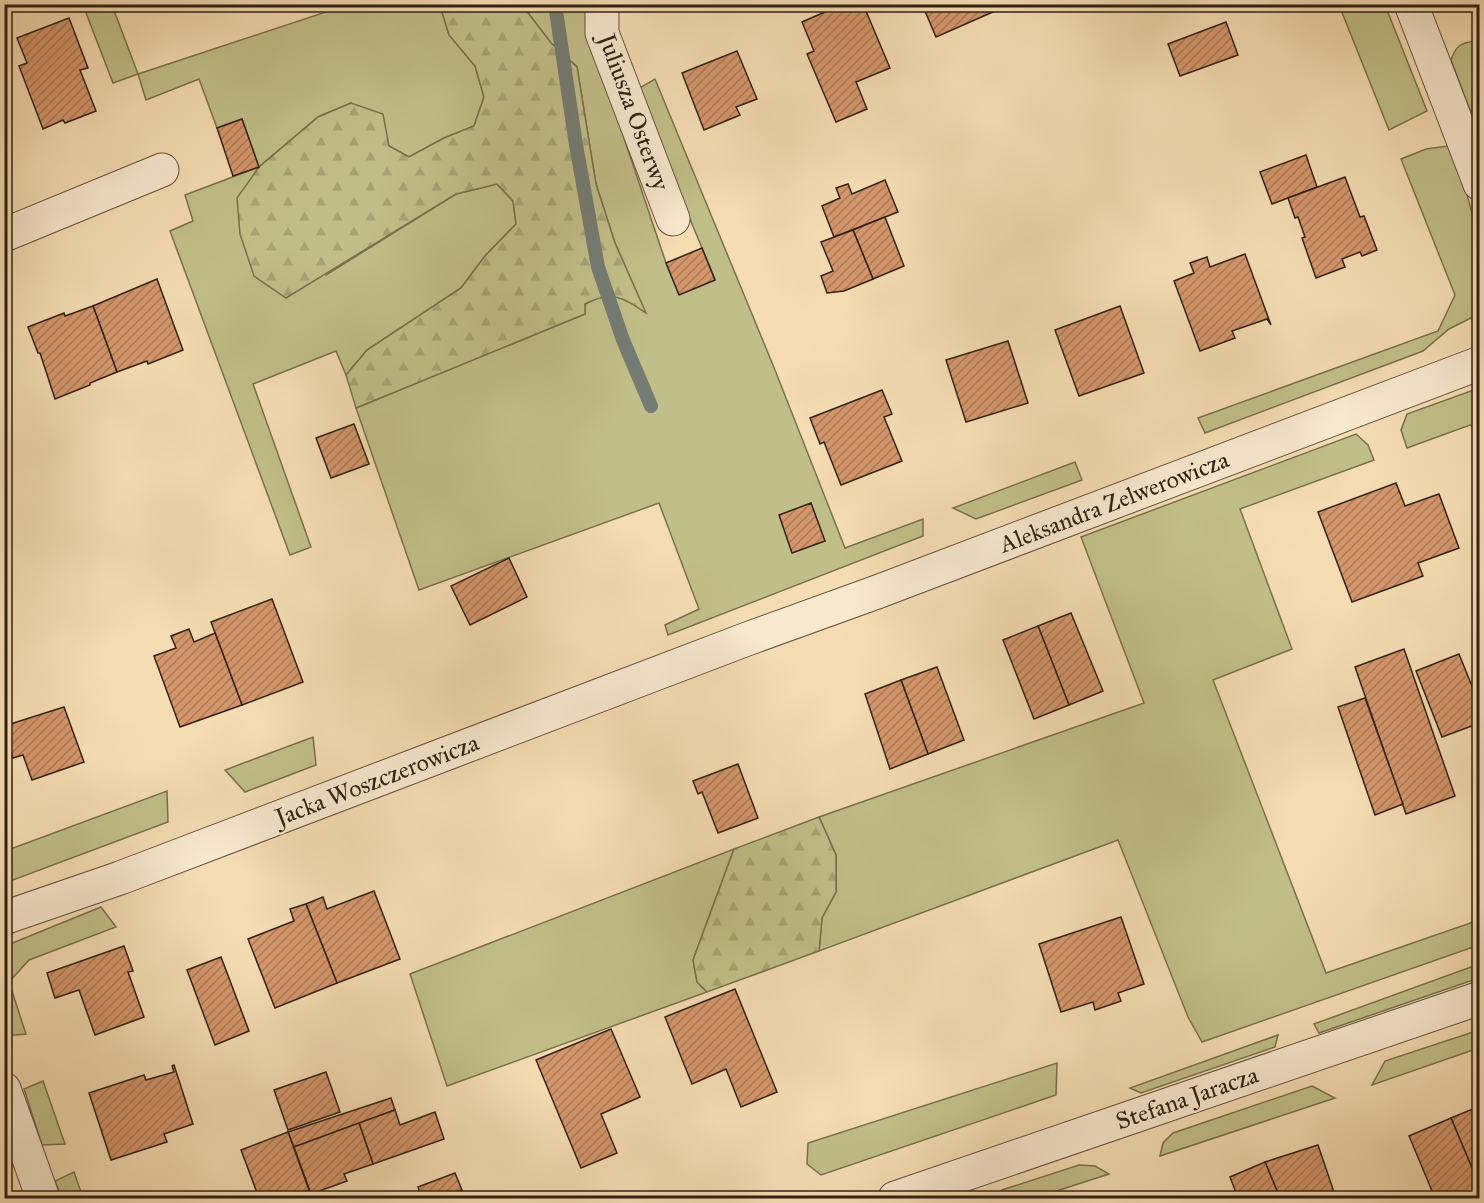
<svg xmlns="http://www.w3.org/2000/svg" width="1484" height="1203" viewBox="0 0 1484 1203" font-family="'IM FELL Great Primer',serif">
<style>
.grass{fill:#c1bf89;stroke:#79704d;stroke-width:1.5}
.forest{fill:url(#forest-firs);stroke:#79704d;stroke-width:1.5}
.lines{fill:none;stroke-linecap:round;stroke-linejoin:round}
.stream{stroke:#747c74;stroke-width:14}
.building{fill:url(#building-hatch);stroke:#312111;stroke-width:1.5}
.minor-casing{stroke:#62503a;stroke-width:35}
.minor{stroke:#f8e8ce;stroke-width:33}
.labels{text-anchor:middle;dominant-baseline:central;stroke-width:4.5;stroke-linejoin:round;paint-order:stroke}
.street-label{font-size:24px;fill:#312111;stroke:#f8e8ce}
</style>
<defs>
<pattern id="forest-firs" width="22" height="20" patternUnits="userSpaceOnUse" patternTransform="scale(1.5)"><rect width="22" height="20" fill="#c1bf89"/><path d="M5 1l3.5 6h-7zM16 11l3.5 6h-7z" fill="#a6a475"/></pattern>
<pattern id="building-hatch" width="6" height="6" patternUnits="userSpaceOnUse" patternTransform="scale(1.5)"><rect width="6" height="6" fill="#d4966b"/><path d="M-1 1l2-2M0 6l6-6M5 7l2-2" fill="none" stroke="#ad7a57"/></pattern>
</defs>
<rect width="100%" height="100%" fill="#f5dcb3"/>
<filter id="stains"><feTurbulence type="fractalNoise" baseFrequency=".00333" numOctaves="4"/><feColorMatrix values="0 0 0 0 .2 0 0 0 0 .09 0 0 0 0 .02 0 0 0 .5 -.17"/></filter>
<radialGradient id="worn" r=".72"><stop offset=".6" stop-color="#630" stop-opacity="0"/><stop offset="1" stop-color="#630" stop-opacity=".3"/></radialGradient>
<g class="grass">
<polygon points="350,4 443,5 441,9 449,35 475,66 484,97 474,126 444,138 409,157 389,146 351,103 318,117 259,167 326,275 456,194 497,184 513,201 516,224 485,256 461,288 367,350 346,375 336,351 253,384 311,547 290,555 170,231 193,221 185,195 259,167 242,119 217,128 199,79 146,100 138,74 113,83 83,5 112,5 138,74"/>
<polygon points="522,5 586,5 590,37 666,263 679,294 715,279 636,90 655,79 775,370 845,548 923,519 923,536 668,635 665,625 699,609 659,503 419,590 356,408 585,314 585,304 599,297 623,297 645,312 615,243 596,184 577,67 551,43"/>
<polygon points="1339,5 1385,5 1427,111 1389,130"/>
<path d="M 1475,41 L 1479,53 L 1479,134 L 1451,60 C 1456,46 1460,43 1475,41 Z"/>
<polygon points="1448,146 1458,161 1479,239 1479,314 1449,329 1423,351 1205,433 1198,418 1438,331 1455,295 1401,159 1426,149"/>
<polygon points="1479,388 1479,431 1470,425 1407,448 1401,430 1407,414"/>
<polygon points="1356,434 1368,445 1374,460 1240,509 1292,649 1213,680 1326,973 1479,920 1479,945 1202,1042 1188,1017 1118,840 819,951 822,918 836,892 836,855 819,817 1144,703 1081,537"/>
<polygon points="1075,462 1082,480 976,519 953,508"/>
<polygon points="313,737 316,765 245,792 225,770"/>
<polygon points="167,791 168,822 5,883 5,851"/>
<polygon points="734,849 693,960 697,982 707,992 447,1086 410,974"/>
<polygon points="101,907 116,927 29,960 9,982 26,1034 5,1036 5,946"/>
<polygon points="1479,964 1479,978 1319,1033 1314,1024"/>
<polygon points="1479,1030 1479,1048 1372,1085 1385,1061"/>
<polygon points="1278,1035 1275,1047 1141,1093 1130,1088"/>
<polygon points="1057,1063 1056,1095 821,1175 807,1164 808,1143"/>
<polygon points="43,1081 65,1144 42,1145 24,1089"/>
<polygon points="1312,1086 1335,1098 1160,1156 1163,1143 1173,1133"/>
<polygon points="1079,1165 1095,1166 1109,1174 1035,1198 992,1198 1002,1190"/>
<polygon points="74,1172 83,1198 62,1198 55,1181"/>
</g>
<g class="forest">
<path d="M 443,5 L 522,5 L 551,43 L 577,67 L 596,184 L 615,243 L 646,313 C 622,297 612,290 585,304 L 585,314 L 356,408 L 346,375 L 367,350 L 461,288 L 485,256 L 516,224 L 513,201 L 497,184 L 456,194 L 286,298 L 254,276 L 240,234 L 237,198 L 259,167 L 318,117 L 351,103 L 383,114 L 389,146 L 409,157 L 444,138 L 474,126 L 484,97 L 475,66 L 449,35 L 441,9 Z"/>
<polygon points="819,817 836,855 836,892 822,918 819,951 707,992 697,982 693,960 734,849"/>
</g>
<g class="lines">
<polyline class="stream" points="555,4 576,145 598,267 623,340 651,406"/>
</g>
<g class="building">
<polygon points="833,4 863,4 890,68 856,82 867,109 836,122 807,54 814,51 802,22 834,8"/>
<polygon points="922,4 1011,4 936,37"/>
<polygon points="69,18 88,68 80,70 96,111 65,123 63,120 43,129 19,66 27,63 17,38"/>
<polygon points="1226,22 1238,55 1180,76 1168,44"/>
<polygon points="737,51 757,99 736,107 740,115 704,130 682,73"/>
<polygon points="242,119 259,167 233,176 217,128"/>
<polygon points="4,123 11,140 4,143"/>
<polygon points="1306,155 1317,187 1272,204 1260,172"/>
<polygon points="1345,177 1360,217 1364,216 1377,250 1362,256 1360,252 1342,259 1345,267 1316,278 1302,238 1305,237 1298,217 1295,218 1288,198"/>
<polygon points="885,180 898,212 834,237 822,206 840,198 836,188 848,184 852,194"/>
<polygon points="885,217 904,266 873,279 853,230"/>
<polygon points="853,230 873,279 844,291 827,293 821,276 833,271 821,242"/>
<polygon points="702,248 715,280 679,295 666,263"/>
<polygon points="1245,254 1271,325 1267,319 1232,331 1235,338 1200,351 1174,281 1194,273 1190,263 1207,257 1210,267"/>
<polygon points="157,279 183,350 148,364 147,361 117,372 93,306"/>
<polygon points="93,306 117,372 90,383 90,385 55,399 40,353 38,353 28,327 64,313 65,316"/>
<polygon points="1120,306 1144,373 1079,396 1055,330"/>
<polygon points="1008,341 1028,403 966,422 946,360"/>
<polygon points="882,390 892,414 884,417 902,461 841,485 824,442 820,444 810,418"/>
<polygon points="354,424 369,464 331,478 316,438"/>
<polygon points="1396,483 1405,506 1439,494 1459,548 1418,563 1423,576 1352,602 1318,512"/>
<polygon points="811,503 825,541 792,553 779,515"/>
<polygon points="509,558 527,597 470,625 451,586"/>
<polygon points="272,599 303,682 242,705 211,622"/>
<polygon points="4,602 11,622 4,624"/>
<polygon points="1071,613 1103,691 1069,705 1038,626"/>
<polygon points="1038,626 1069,705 1034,719 1003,640"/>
<polygon points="189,629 194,642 215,633 242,705 180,727 154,656 176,648 171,636"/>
<polygon points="1404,649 1455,796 1406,814 1355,667"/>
<polygon points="1459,654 1480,706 1480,723 1442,737 1416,671"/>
<polygon points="937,667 964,740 928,754 901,680"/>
<polygon points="901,680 928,754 890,769 865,694"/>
<polygon points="1365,698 1403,804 1375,815 1338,707"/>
<polygon points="64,707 84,762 32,780 23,755 13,758 4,736 4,726"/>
<polygon points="738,764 758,818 718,833 702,792 698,794 693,781"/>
<polygon points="374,891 400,959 337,983 306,904 323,897 327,909"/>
<polygon points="306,904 337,983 275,1008 248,939 294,921 290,909"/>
<polygon points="1121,917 1144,984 1118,993 1121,1001 1095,1010 1093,1002 1061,1012 1039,944"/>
<polygon points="124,946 133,971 128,972 144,1017 95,1035 79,990 55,998 47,973"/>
<polygon points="221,957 249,1031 215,1045 187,970"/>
<polygon points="735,989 777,1092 741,1107 726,1069 692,1084 665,1017"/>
<polygon points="611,1029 640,1097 601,1114 617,1153 581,1168 536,1060"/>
<polygon points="174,1065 193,1124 164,1134 167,1142 111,1160 89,1093 144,1075 146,1080 174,1072 172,1066"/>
<polygon points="326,1072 340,1112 288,1130 274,1090"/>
<polygon points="391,1098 395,1110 294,1147 288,1132"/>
<polygon points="1480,1106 1480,1187 1451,1118"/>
<polygon points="395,1110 400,1125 435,1112 444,1139 373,1164 359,1123"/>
<polygon points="1451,1118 1480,1187 1480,1198 1435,1198 1409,1136"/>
<polygon points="359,1123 373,1164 344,1174 347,1181 311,1194 294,1147"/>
<polygon points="288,1132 309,1190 286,1198 259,1198 241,1150"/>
<polygon points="1318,1145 1336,1198 1280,1198 1265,1162"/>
<polygon points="1265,1162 1280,1198 1238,1198 1230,1177"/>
<polygon points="455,1173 462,1190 458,1191 461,1198 419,1198 421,1198 418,1187"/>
</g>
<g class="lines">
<g class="minor-casing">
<g id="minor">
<polyline points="602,4 602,33 673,219"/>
<polyline points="1411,4 1480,184"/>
<polyline points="4,235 162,170"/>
<polyline points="4,918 120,878 747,639 877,592 1480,363"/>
<polyline points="4,1089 43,1198"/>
<polyline points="895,1198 1480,998"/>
</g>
</g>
<use href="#minor" class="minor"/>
</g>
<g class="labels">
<g class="street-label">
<text transform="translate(634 112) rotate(70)">Juliusza Osterwy</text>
<text transform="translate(1114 502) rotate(-21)">Aleksandra Zelwerowicza</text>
<text transform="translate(377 780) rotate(-21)">Jacka Woszczerowicza</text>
<text transform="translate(1187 1098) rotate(-19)">Stefana Jaracza</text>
</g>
</g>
<rect width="1484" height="1203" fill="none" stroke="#f5dcb3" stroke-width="24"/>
<rect x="6" y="6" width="1472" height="1191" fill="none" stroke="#312111" stroke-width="3"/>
<rect x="12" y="12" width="1460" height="1179" fill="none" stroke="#312111" stroke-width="1.5"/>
<rect width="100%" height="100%" filter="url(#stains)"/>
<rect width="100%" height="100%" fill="url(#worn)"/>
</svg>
